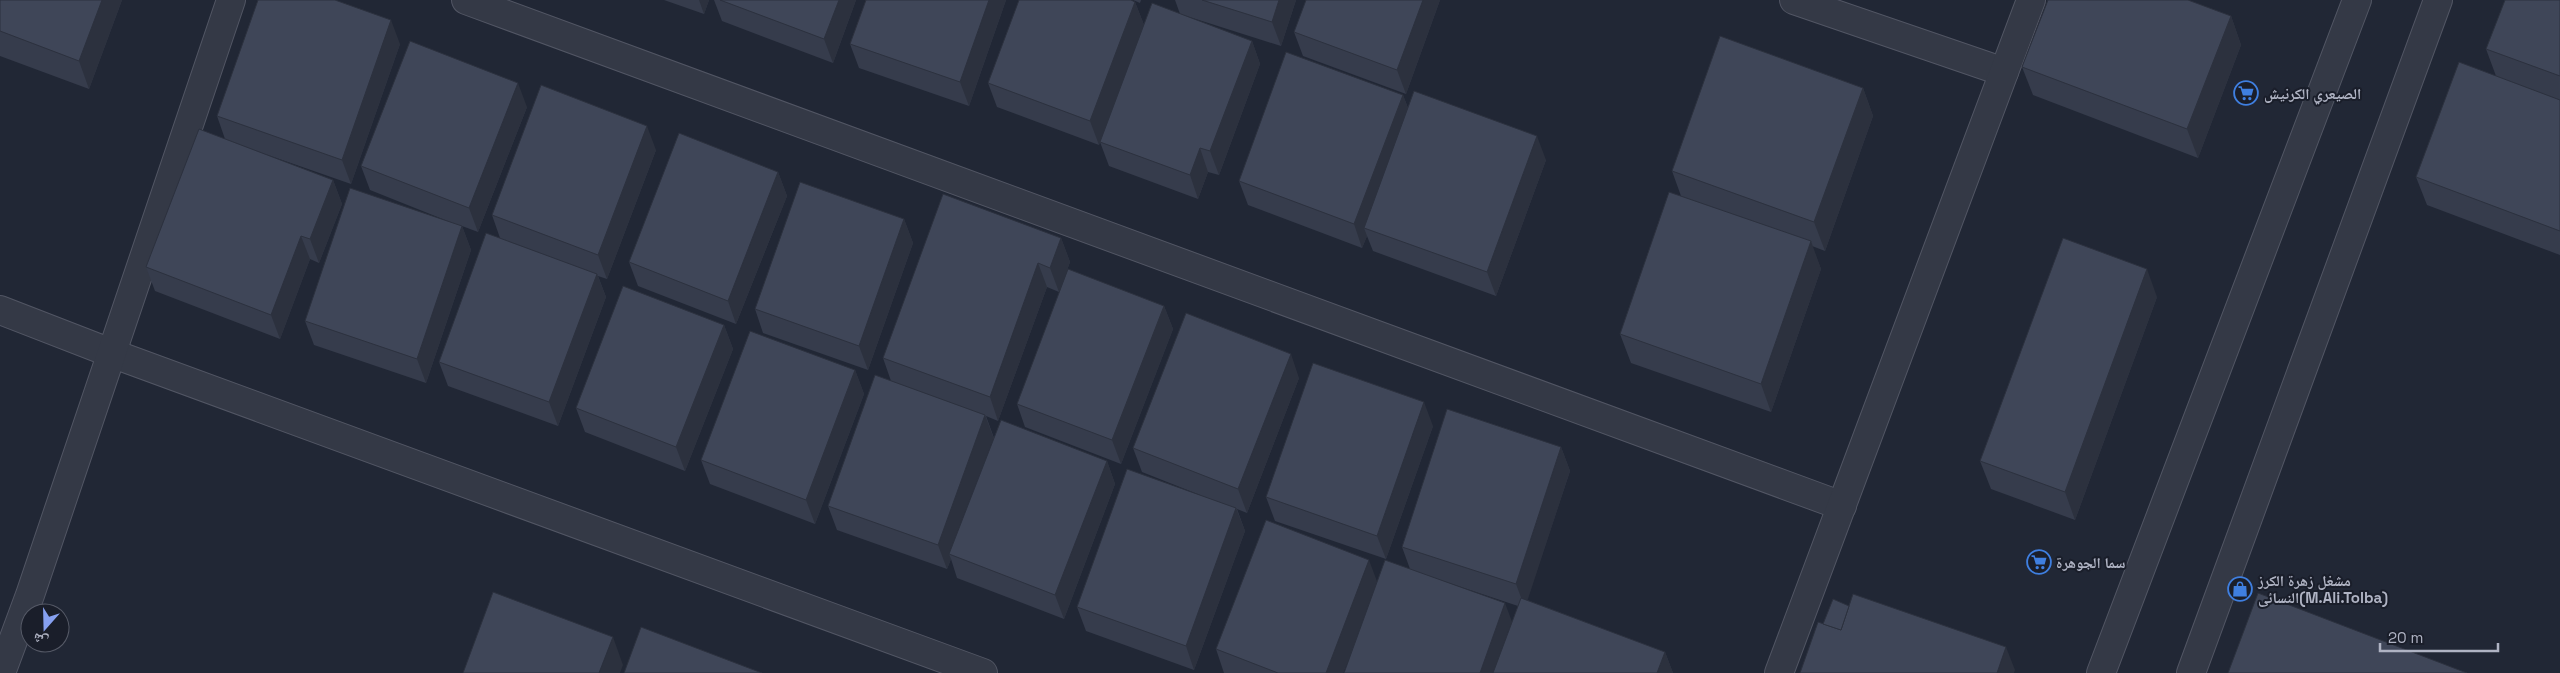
<svg xmlns="http://www.w3.org/2000/svg" width="2560" height="673" viewBox="0 0 2560 673" font-family="'Space Grotesk','Noto Naskh Arabic',sans-serif">
<style>
.lines{fill:none;stroke-linecap:round;stroke-linejoin:round}
.minor-casing{stroke:#525664;stroke-width:30}
.tertiary-casing{stroke:#525664;stroke-width:30}
.minor{stroke:#343946;stroke-width:28}
.tertiary{stroke:#343946;stroke-width:28}
.wall{fill:#363c4c;fill-rule:evenodd}
.shaded-wall{fill:#2c313e}
.building{fill:#3f4658;stroke:#2c313e}
.labels{text-anchor:middle;dominant-baseline:central;stroke-width:4;stroke-linejoin:round;paint-order:stroke}
.poi-label{font-size:15px;font-weight:bold;fill:#afb3c3;stroke:#1a1e2a;text-anchor:start}
</style>
<rect width="100%" height="100%" fill="#212735"/>
<g class="lines">
<g class="minor-casing">
<g id="minor">
<polyline points="466,0 1842,506"/>
<polyline points="1794,0 2004,72"/>
<polyline points="0,310 111,353 983,673"/>
<polyline points="1,673 30,595 231,0"/>
<polyline points="1779,673 2031,0"/>
</g>
</g>
<g class="tertiary-casing">
<g id="tertiary">
<polyline points="2101,673 2357,0"/>
<polyline points="2191,673 2438,0"/>
</g>
</g>
<use href="#minor" class="minor"/>
<use href="#tertiary" class="tertiary"/>
</g>
<g class="wall">
<polygon points="0,0 122,0 89,89 0,56"/>
<polygon points="664,0 709,0 704,14"/>
<polygon points="714,0 856,0 833,63 722,21"/>
<polygon points="866,0 1006,0 969,106 859,68 850,44"/>
<polygon points="1133,0 1141,0 1140,3"/>
<polygon points="1175,0 1296,0 1281,46 1180,14"/>
<polygon points="1440,0 1406,94 1303,56 1294,32"/>
<polygon points="2560,0 2560,255 2427,205 2416,177 2496,76 2486,49"/>
<polygon points="1135,2 1144,25 1252,41 1260,64 1219,175 1208,172 1198,199 1109,166 1100,142 1099,145 997,107 988,83"/>
<polygon points="2231,16 2241,45 2198,158 2033,95 2022,67"/>
<polygon points="400,44 351,184 265,154 333,180 342,204 319,263 310,259 280,339 155,291 146,267 225,139 217,116"/>
<polygon points="1863,88 1873,116 1825,251 1812,246 1821,269 1771,412 1631,363 1620,334 1681,196 1672,171"/>
<polygon points="1403,95 1408,108 1546,160 1496,296 1373,251 1367,236 1362,248 1248,205 1239,181"/>
<polygon points="527,107 478,232 462,226 471,250 426,383 314,345 305,321 455,224 370,190 361,166"/>
<polygon points="656,150 607,279 598,276 606,297 558,426 448,386 439,362 500,238 492,215"/>
<polygon points="778,172 787,196 736,324 638,286 629,262"/>
<polygon points="904,219 913,243 868,370 763,333 755,309"/>
<polygon points="1061,238 1070,262 1059,292 1047,287 998,421 986,416 994,438 1107,461 1115,484 1064,619 957,578 951,559 947,569 837,530 828,506 891,381 883,358"/>
<polygon points="2157,297 2075,520 1991,489 1980,461"/>
<polygon points="1164,306 1173,329 1121,464 1025,427 1017,404"/>
<polygon points="724,325 733,349 685,471 585,432 576,408"/>
<polygon points="855,370 864,394 815,524 710,484 701,460"/>
<polygon points="1299,378 1247,513 1237,509 1245,531 1194,670 1086,631 1077,607 1200,495 1142,472 1133,448"/>
<polygon points="1433,426 1386,559 1275,521 1266,497"/>
<path d="M 1561,447 L 1570,471 L 1527,600 L 1665,652 L 1673,673 L 1344,673 L 1359,633 L 1343,673 L 1224,673 L 1216,649 L 1410,569 L 1402,547 ZM 1440,580 L 1518,606 L 1512,623 Z"/>
</g>
<g class="shaded-wall">
<polygon points="102,0 122,0 89,89 79,61"/>
<polygon points="699,0 709,0 704,14"/>
<polygon points="839,0 856,0 833,63 824,39"/>
<polygon points="989,0 1006,0 969,106 960,82"/>
<polygon points="1279,0 1296,0 1281,46 1272,22"/>
<polygon points="1423,0 1440,0 1406,94 1397,70"/>
<polygon points="1135,2 1144,25 1099,145 1090,121"/>
<polygon points="2231,16 2241,45 2198,158 2187,129"/>
<polygon points="391,20 400,44 351,184 342,160"/>
<polygon points="1252,41 1260,64 1219,175 1210,151"/>
<polygon points="518,83 527,107 478,232 469,208"/>
<polygon points="1863,88 1873,116 1825,251 1814,222"/>
<polygon points="1403,95 1412,119 1364,228 1367,236 1362,248 1354,224"/>
<polygon points="647,126 656,150 607,279 598,255"/>
<polygon points="1537,136 1546,160 1496,296 1487,272"/>
<polygon points="1200,148 1208,172 1198,199 1190,175"/>
<polygon points="778,172 787,196 736,324 728,301"/>
<polygon points="333,180 342,204 319,263 310,239"/>
<polygon points="904,219 913,243 868,370 859,346"/>
<polygon points="462,226 471,250 426,383 417,359"/>
<polygon points="301,236 310,259 280,339 271,315"/>
<polygon points="1061,238 1070,262 1059,292 1050,268"/>
<polygon points="1811,241 1821,269 1771,412 1761,384"/>
<polygon points="1038,263 1047,287 998,421 990,397"/>
<polygon points="2147,269 2157,297 2075,520 2065,492"/>
<polygon points="597,274 606,297 558,426 549,402"/>
<polygon points="1164,306 1173,329 1121,464 1112,440"/>
<polygon points="724,325 733,349 685,471 676,447"/>
<polygon points="1291,354 1299,378 1247,513 1238,489"/>
<polygon points="855,370 864,394 815,524 806,500"/>
<polygon points="1424,402 1433,426 1386,559 1377,536"/>
<polygon points="985,415 994,439 949,554 951,559 947,569 938,545"/>
<polygon points="1561,447 1570,471 1525,608 1516,584"/>
<polygon points="1107,461 1115,484 1064,619 1055,595"/>
<polygon points="1236,508 1245,531 1194,670 1186,646"/>
<polygon points="1369,560 1378,584 1343,673 1326,673"/>
<polygon points="1505,603 1514,627 1498,673 1480,673"/>
<polygon points="613,637 623,665 620,673 599,673"/>
<polygon points="2006,647 2015,670 2014,673 1997,673"/>
<polygon points="1665,652 1673,673 1657,673"/>
</g>
<g class="building">
<polygon points="0,0 102,0 79,61 0,31"/>
<polygon points="258,0 335,0 391,20 342,160 217,116"/>
<polygon points="720,0 839,0 824,39"/>
<polygon points="866,0 989,0 960,82 850,44"/>
<polygon points="1019,0 1131,0 1135,2 1090,121 988,83"/>
<polygon points="1202,0 1279,0 1272,22"/>
<polygon points="1306,0 1423,0 1397,70 1294,32"/>
<polygon points="2048,0 2188,0 2231,16 2187,129 2022,67"/>
<polygon points="2505,0 2560,0 2560,76 2486,49"/>
<polygon points="1152,3 1252,41 1210,151 1200,148 1190,175 1100,142"/>
<polygon points="1720,36 1863,88 1814,222 1672,171"/>
<polygon points="410,41 518,83 469,208 361,166"/>
<polygon points="1286,52 1403,95 1354,224 1239,181"/>
<polygon points="2459,62 2560,100 2560,231 2416,177"/>
<polygon points="541,85 647,126 598,255 492,215"/>
<polygon points="1414,91 1537,136 1487,272 1364,228"/>
<polygon points="199,129 333,180 310,239 301,236 271,315 146,267"/>
<polygon points="679,133 778,172 728,301 629,262"/>
<polygon points="800,182 904,219 859,346 755,309"/>
<polygon points="350,188 462,226 417,359 305,321"/>
<polygon points="1669,192 1811,241 1761,384 1620,334"/>
<polygon points="943,194 1061,238 1050,268 1038,263 990,397 883,358"/>
<polygon points="486,233 597,274 549,402 439,362"/>
<polygon points="2063,238 2147,269 2065,492 1980,461"/>
<polygon points="1068,269 1164,306 1112,440 1017,404"/>
<polygon points="623,286 724,325 676,447 576,408"/>
<polygon points="1186,313 1291,354 1238,489 1133,448"/>
<polygon points="750,331 855,370 806,500 701,460"/>
<polygon points="1313,363 1424,402 1377,536 1266,497"/>
<polygon points="875,375 985,415 938,545 828,506"/>
<polygon points="1447,409 1561,447 1516,584 1402,547"/>
<polygon points="1001,420 1107,461 1055,595 949,554"/>
<polygon points="1127,469 1236,508 1186,646 1077,607"/>
<polygon points="1266,520 1369,560 1326,673 1278,673 1216,649"/>
<polygon points="1385,560 1505,603 1480,673 1344,673"/>
<polygon points="493,592 613,637 599,673 463,673"/>
<polygon points="2258,593 2467,673 2228,673"/>
<polygon points="1853,594 2006,647 1997,673 1800,673 1818,622 1841,630"/>
<polygon points="1521,598 1665,652 1657,673 1493,673"/>
<polygon points="1833,599 1849,606 1841,630 1823,624"/>
<polygon points="641,627 762,673 624,673"/>
</g>
<defs>
<g id="supermarket-ring" transform="scale(1.25)"><circle r="9.5" fill="#1a1e2a" stroke="#3f7fe0" stroke-width="1.5"/><path d="M-6-5.5h2.5l.6 2H6L4.5 2H-2.5L-4.4-4H-6ZM-1.5 3.2a1.3 1.3 0 1 0 .1 0ZM3 3.2a1.3 1.3 0 1 0 .1 0Z" fill="#3f7fe0"/></g>
<g id="shop-ring" transform="scale(1.25)"><circle r="9.5" fill="#1a1e2a" stroke="#3f7fe0" stroke-width="1.5"/><path d="M-5-2.5h2.3a2.7 3.5 0 0 1 5.4 0H5L5.5 6h-11ZM-1.5-2.5h3a1.5 2.3 0 0 0-3 0Z" fill="#3f7fe0"/></g>
</defs>
<g fill-rule="evenodd">
<use href="#supermarket-ring" x="2246" y="93"/>
<use href="#supermarket-ring" x="2039" y="562"/>
<use href="#shop-ring" x="2240" y="589"/>
</g>
<g class="labels">
<g class="poi-label">
<text x="2264" y="93">الصيعري الكرنيش</text>
<text x="2056" y="562">سما الجوهرة</text>
<text x="2258" y="580">مشغل زهرة الكرز<tspan x="2258" dy="17">النسائى(M.Ali.Tolba)</tspan></text>
</g>
</g>
<g transform="translate(45 628) rotate(200)"><circle r="24" fill="#1a1e2a" stroke="#565a67"/>
<path d="M0-4L9 19L0 12L-9 19Z" fill="#86a0f0"/>
<text y="-8" font-size="14" font-weight="bold" text-anchor="middle" fill="#afb3c3">ش</text>
</g>
<path d="M2380 643v8h118v-8" fill="none" stroke="#afb3c3" stroke-width="2.5"/>
<text x="2388" y="643" font-size="15" fill="#afb3c3" stroke="#1a1e2a" stroke-width="4" paint-order="stroke">20 m</text>
</svg>
